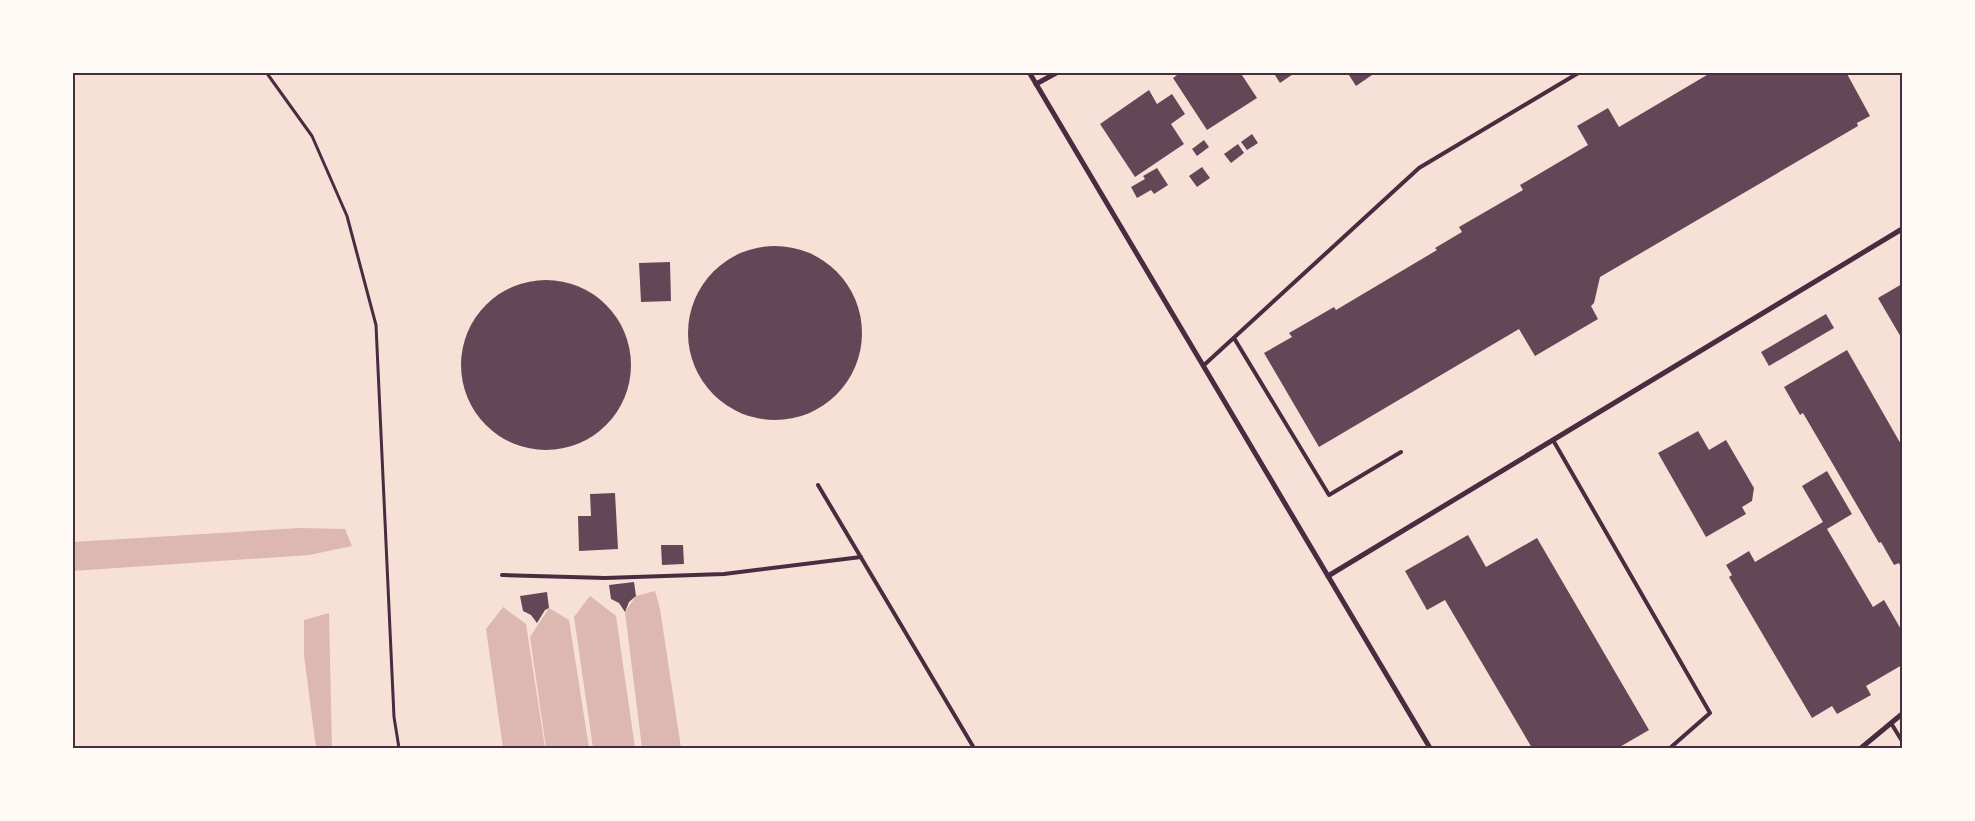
<svg xmlns="http://www.w3.org/2000/svg" width="1975" height="821" viewBox="0 0 1975 821" font-family="'DejaVu Sans',sans-serif">
<style>
.water{fill:#dcb8b0}
.building{fill:#644757}
.lines{fill:none;stroke-linecap:round;stroke-linejoin:round}
.path{stroke:#4a2c40;stroke-width:3}
.service{stroke:#4a2c40;stroke-width:4}
.minor{stroke:#4a2c40;stroke-width:5}
.neatline{fill:none;stroke:#4a2c40;stroke-width:2}
</style>
<rect width="100%" height="100%" fill="#f7e1d7"/>
<g class="water">
<polygon points="299,528 345,529 352,546 309,555 73,571 73,542"/>
<polygon points="655,591 660,609 681,748 642,748 625,612 636,596"/>
<polygon points="590,596 616,616 635,748 593,748 574,617"/>
<polygon points="503,607 526,624 545,748 503,748 486,629"/>
<polygon points="549,608 569,620 589,748 546,748 530,637"/>
<polygon points="329,613 332,748 316,748 304,655 304,620"/>
</g>
<g class="building">
<polygon points="1181,72 1240,72 1257,98 1207,130 1173,78"/>
<polygon points="1273,72 1296,72 1280,83"/>
<polygon points="1347,72 1370,72 1372,75 1356,86"/>
<polygon points="1712,72 1846,72 1870,116 1857,123 1858,126 1600,277 1594,303 1591,306 1598,319 1535,356 1519,329 1319,447 1264,353 1292,337 1289,333 1334,307 1336,310 1437,250 1435,248 1462,232 1459,227 1523,190 1520,185 1588,145 1577,126 1608,108 1619,127"/>
<polygon points="1149,90 1157,104 1172,94 1185,114 1171,124 1184,144 1135,177 1100,124"/>
<polygon points="1252,134 1258,143 1247,150 1241,142"/>
<polygon points="1204,140 1209,147 1197,156 1192,149"/>
<polygon points="1238,144 1244,153 1231,163 1224,154"/>
<polygon points="1202,167 1210,178 1197,187 1189,176"/>
<polygon points="1157,168 1168,185 1154,194 1151,190 1137,198 1131,187 1145,179 1143,176"/>
<circle cx="775" cy="333" r="87"/>
<polygon points="670,262 671,301 641,302 639,263"/>
<circle cx="546" cy="365" r="85"/>
<polygon points="1902,284 1902,339 1878,298"/>
<polygon points="1826,314 1834,328 1769,366 1761,352"/>
<polygon points="1847,350 1902,446 1902,570 1899,563 1894,565 1881,542 1879,543 1803,413 1800,415 1784,387"/>
<polygon points="1698,431 1709,450 1726,440 1754,488 1752,501 1742,507 1746,514 1706,537 1658,453"/>
<polygon points="1827,471 1852,514 1827,529 1873,607 1884,600 1902,631 1902,665 1866,686 1871,695 1837,714 1832,706 1812,718 1729,577 1732,575 1726,565 1749,551 1755,562 1823,522 1802,486"/>
<polygon points="615,493 618,549 579,551 578,516 591,516 590,494"/>
<polygon points="1468,535 1486,567 1537,538 1649,730 1618,748 1532,748 1445,600 1427,610 1405,571"/>
<polygon points="661,545 683,545 684,564 662,565"/>
<polygon points="634,582 636,596 629,602 625,612 619,603 611,599 609,585"/>
<polygon points="547,592 549,608 545,610 537,623 531,615 523,611 520,596"/>
</g>
<g class="lines">
<polyline class="path" points="266,72 312,136 347,216 376,325 394,717 399,748"/>
<g class="service">
<polyline points="1234,338 1329,495 1401,452"/>
<polyline points="1203,366 1419,168 1580,72"/>
<polyline points="1553,440 1710,713 1670,748"/>
<polyline points="818,485 974,748"/>
<polyline points="502,575 605,578 724,574 861,557"/>
<polyline points="1891,723 1902,741"/>
</g>
<g class="minor">
<polyline points="1029,72 1430,748"/>
<polyline points="1036,84 1058,72"/>
<polyline points="1328,576 1902,229"/>
<polyline points="1861,748 1902,714"/>
</g>
</g>
<rect width="1975" height="821" fill="none" stroke="#fffaf5" stroke-width="148"/>
<rect x="74" y="74" width="1827" height="673" class="neatline"/>
</svg>
